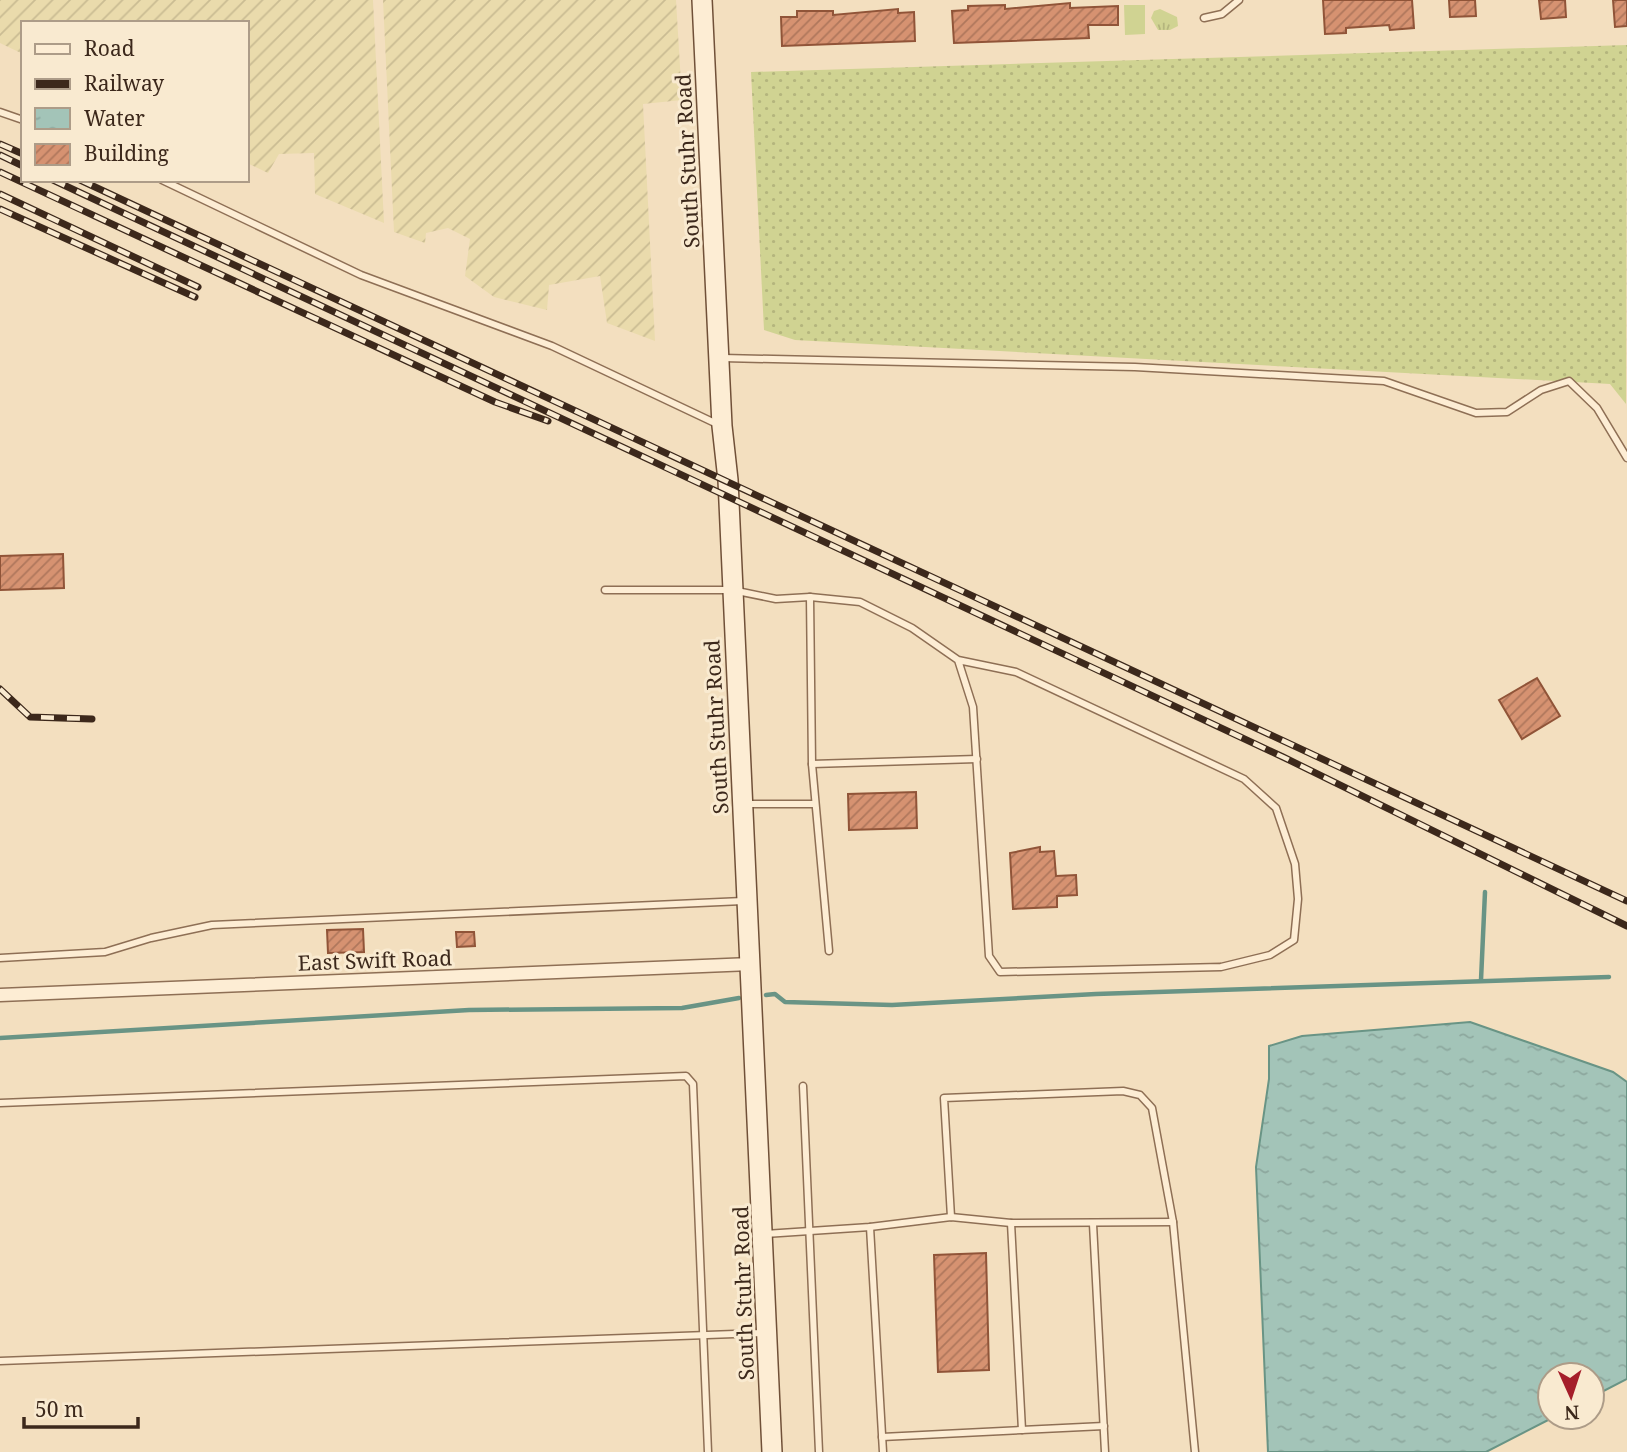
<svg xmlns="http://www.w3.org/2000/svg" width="1627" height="1452" viewBox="0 0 1627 1452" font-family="'Noto Serif',serif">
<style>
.farmland{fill:url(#farmland-furrows)}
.grass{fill:url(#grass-dots)}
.park{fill:url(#park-tufts)}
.garden{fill:#d0d392}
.water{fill:url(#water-ripples);stroke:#699485;stroke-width:2}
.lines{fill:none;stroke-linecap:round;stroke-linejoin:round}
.stream{stroke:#699485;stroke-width:4.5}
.building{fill:url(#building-hatch);stroke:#905438;stroke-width:2}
.lane-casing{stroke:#8e6f55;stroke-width:9}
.street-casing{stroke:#8e6f55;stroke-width:15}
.secondary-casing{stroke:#705038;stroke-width:22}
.lane{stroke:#fdedd4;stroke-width:6}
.street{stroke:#fdedd4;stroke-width:12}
.secondary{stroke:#fdedd4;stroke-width:19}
.rail-casing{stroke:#3c281b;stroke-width:7}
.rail{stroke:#f9ead0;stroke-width:4.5;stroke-dasharray:13;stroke-linecap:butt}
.labels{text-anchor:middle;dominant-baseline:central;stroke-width:6;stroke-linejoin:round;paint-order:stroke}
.street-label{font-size:21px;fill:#3c281b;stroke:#f9ead0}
</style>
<defs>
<pattern id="farmland-furrows" width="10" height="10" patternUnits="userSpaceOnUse" patternTransform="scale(1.75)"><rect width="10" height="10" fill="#eadbac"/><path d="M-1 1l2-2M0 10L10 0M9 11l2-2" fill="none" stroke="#cabc93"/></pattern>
<pattern id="grass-dots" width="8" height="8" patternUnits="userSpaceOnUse" patternTransform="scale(1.75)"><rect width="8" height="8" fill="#d0d392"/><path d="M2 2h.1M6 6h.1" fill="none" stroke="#b4b57d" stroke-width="1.8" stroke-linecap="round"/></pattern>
<pattern id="park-tufts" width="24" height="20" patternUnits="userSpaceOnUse" patternTransform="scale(1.75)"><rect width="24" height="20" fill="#d0d392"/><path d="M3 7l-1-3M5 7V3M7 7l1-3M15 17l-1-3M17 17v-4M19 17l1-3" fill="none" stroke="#b4b57d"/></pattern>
<pattern id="water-ripples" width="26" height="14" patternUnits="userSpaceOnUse" patternTransform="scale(1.75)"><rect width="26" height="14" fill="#a3c4b8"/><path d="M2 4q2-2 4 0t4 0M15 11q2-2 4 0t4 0" fill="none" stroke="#8da89e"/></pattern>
<pattern id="building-hatch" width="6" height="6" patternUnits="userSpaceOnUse" patternTransform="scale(1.75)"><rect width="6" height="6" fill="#d69271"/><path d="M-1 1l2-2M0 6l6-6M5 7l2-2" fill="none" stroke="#af775c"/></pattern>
</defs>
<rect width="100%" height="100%" fill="#f3dfbf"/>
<g class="farmland">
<polygon points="0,0 373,0 384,223 315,194 314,153 279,154 268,173 247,163 247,23 23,23 23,54 0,43"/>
<polygon points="383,0 676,0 682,100 643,104 655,341 607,323 600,276 549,285 547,310 494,297 465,276 470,239 448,228 426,233 425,243 394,232"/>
</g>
<polygon class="grass" points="1627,45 1626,404 1610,384 795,340 764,330 751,72"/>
<polygon class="park" points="1160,9 1177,17 1178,26 1170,30 1158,30 1151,18 1154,11"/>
<polygon class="garden" points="1124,5 1145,5 1145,34 1125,35"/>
<polygon class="water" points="1470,1022 1613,1072 1627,1082 1627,1379 1592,1397 1592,1375 1550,1375 1550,1417 1554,1417 1486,1452 1268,1452 1256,1167 1269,1079 1269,1046 1302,1036"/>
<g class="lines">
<g class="stream">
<polyline points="1481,980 1485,892"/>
<polyline points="766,995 775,994 785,1002 892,1005 1096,994 1609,977"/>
<polyline points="0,1038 469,1010 682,1008 739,998"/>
</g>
</g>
<g class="building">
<polygon points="1323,0 1412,0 1414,28 1390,30 1389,25 1346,28 1346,33 1325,34"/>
<polygon points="1449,0 1475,0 1476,16 1450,17"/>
<polygon points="1539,0 1565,0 1566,17 1541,19"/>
<polygon points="1613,0 1627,0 1627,26 1615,27"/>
<polygon points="1070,3 1070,8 1118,6 1118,25 1088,25 1089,38 954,43 952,11 968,10 968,6 1005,5 1005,9"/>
<polygon points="898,9 898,13 914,12 915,41 782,46 781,17 797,17 797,11 833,11 833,15"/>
<polygon points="63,554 64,588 0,590 0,556"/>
<polygon points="1537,678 1560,716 1522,739 1499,700"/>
<polygon points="916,792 917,828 849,830 848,794"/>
<polygon points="1040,847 1040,852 1054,851 1056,876 1076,875 1077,895 1057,896 1057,907 1013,909 1010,853"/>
<polygon points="363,929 364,952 328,953 327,930"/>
<polygon points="456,932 474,932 475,946 457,947"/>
<polygon points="986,1253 989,1370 938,1372 934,1255"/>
</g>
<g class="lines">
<g class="lane-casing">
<g id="lane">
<polyline points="1204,18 1222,14 1239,0"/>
<polyline points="0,112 23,120"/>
<polyline points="162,180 361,275 552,346 717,424"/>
<polyline points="723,358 1135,367 1384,381 1476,413 1507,412 1541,390 1569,381 1597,408 1627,458"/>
<polyline points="605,590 732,590 776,599 810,597 860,602 912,628 958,660 973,707 989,956 1000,972 1221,967 1270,955 1294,940 1298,899 1295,864 1276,808 1244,779 1016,672 958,660"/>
<polyline points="810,597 812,764 829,951"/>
<polyline points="812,764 977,759"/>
<polyline points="747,804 815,804"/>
<polyline points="0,958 105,952 151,938 212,925 743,901"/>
<polyline points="803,1086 819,1452"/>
<polyline points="0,1103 686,1076 693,1084 708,1452"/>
<polyline points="951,1217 944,1098 1123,1091 1140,1095 1152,1108 1173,1222 1195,1452"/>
<polyline points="1011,1223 1022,1430"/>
<polyline points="1093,1224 1105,1452"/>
<polyline points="870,1227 883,1452"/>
<polyline points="765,1234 870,1227 951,1217 1011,1223 1173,1222"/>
<polyline points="0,1361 762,1333"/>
<polyline points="882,1437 1104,1426"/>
</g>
</g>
<g class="street-casing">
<polyline id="street" points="0,995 751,964"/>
</g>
<g class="secondary-casing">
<polyline id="secondary" points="702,0 722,426 728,480 772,1452"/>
</g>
<use href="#lane" class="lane"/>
<use href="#street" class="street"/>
<use href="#secondary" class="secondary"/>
<g class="rail-casing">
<g id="rail">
<polyline points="0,144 23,154"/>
<polyline points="0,155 23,166"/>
<polyline points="0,172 495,402 548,421"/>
<polyline points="53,180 1283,757 1627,926"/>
<polyline points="80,180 1627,901"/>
<polyline points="0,194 198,287"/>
<polyline points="0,209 195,297"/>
<polyline points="0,689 30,717 92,719"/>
</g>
</g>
<use href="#rail" class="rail"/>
</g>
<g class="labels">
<g class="street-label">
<text transform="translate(687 161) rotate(-93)">South Stuhr Road</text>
<text transform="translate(716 727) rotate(-93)">South Stuhr Road</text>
<text transform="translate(375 960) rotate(-2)">East Swift Road</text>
<text transform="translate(743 1293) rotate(-92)">South Stuhr Road</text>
</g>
</g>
<rect x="21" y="21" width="228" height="161" fill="#f9ead0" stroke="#ad9c88" stroke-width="2"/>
<rect x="35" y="44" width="35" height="10" fill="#fdedd4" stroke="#ad9c88" stroke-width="2"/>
<text x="84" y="56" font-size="21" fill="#3c281b">Road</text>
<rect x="35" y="79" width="35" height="10" fill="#3c281b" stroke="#ad9c88" stroke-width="2"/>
<text x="84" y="91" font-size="21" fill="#3c281b">Railway</text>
<rect x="35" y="108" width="35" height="21" fill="url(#water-ripples)" stroke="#ad9c88" stroke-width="2"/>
<text x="84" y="126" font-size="21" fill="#3c281b">Water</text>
<rect x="35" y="144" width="35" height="21" fill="url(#building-hatch)" stroke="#ad9c88" stroke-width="2"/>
<text x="84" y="161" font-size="21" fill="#3c281b">Building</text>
<g transform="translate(1571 1396) rotate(177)"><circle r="33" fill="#f9ead0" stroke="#ad9c88" stroke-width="2"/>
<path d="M0-5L12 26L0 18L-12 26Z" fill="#a51e2a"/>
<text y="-10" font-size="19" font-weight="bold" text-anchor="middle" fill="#3c281b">N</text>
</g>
<path d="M24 1417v10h114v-10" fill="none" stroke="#3c281b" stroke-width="3.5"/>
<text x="35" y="1417" font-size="21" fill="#3c281b" stroke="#f9ead0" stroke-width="5" paint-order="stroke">50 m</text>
</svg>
